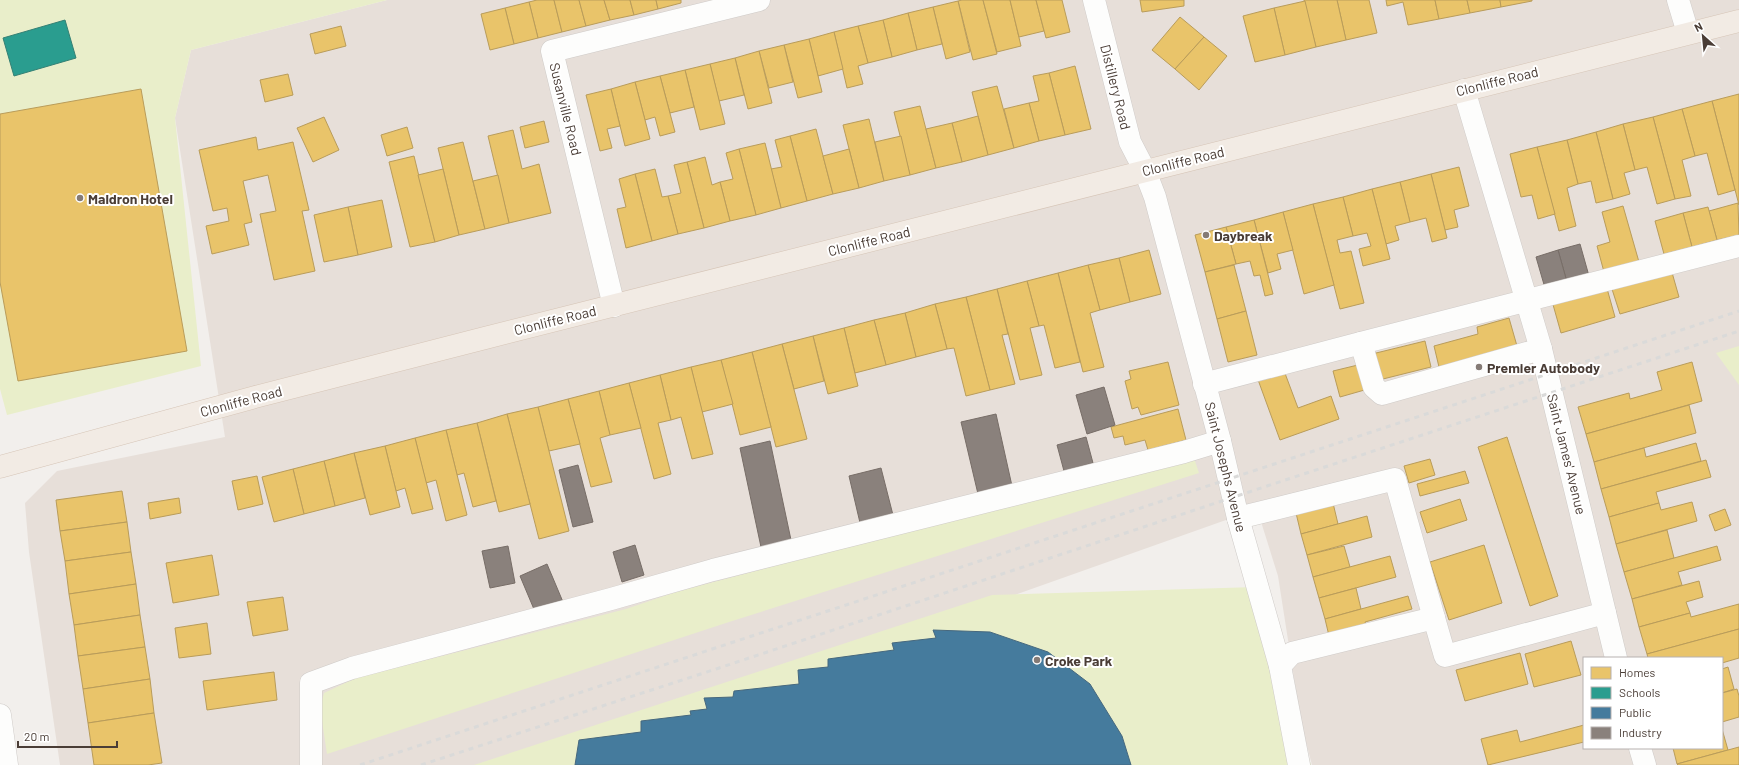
<svg xmlns="http://www.w3.org/2000/svg" width="1739" height="765" viewBox="0 0 1739 765" font-family="Barlow,sans-serif">
<style>
.residential{fill:#e7dfd9;fill-rule:evenodd}
.green{fill:#e9eeca}
.homes{fill:#e9c46a;stroke:#b99c5a}
.schools{fill:#2a9d8f;stroke:#348074}
.public{fill:#457b9d;stroke:#46687e}
.industry{fill:#8a817c;stroke:#776d67}
.lines{fill:none;stroke-linecap:round;stroke-linejoin:round}
.minor-casing{stroke:#cfcbc8;stroke-width:23}
.major-casing{stroke:#d6c5b7;stroke-width:23}
.minor{stroke:#fdfdfc;stroke-width:22}
.major{stroke:#f2ebe4;stroke-width:22}
.rail{stroke:#dadad9;stroke-width:3;stroke-dasharray:5 5;stroke-linecap:butt}
.poi-dot{fill:#857b76;stroke:#fff;stroke-width:1.5}
.labels{text-anchor:middle;dominant-baseline:central;stroke-width:4;stroke-linejoin:round;paint-order:stroke}
.street-label{font-size:14px;fill:#4a3d36;stroke:#fff}
.poi-label{font-size:14px;font-weight:bold;fill:#4a3d36;stroke:#fff;text-anchor:start}
</style>
<rect width="100%" height="100%" fill="#f2efec"/>
<path class="residential" d="M 387,0 L 1739,0 L 1739,765 L 1312,765 L 1301,723 L 1278,576 L 1257,509 L 936,623 L 512,765 L 60,765 L 29,552 L 25,503 L 57,471 L 225,437 L 175,118 L 191,50 ZM 1584,658 L 1722,658 L 1722,748 L 1584,748 Z"/>
<g class="green">
<polygon points="0,0 387,0 191,50 175,118 201,366 7,415 0,389"/>
<polygon points="1739,346 1739,385 1716,353"/>
<polygon points="1193,455 1199,473 729,622 327,754 320,708 324,693 356,678 626,609 676,592"/>
<polygon points="1256,587 1311,765 474,765 992,595"/>
</g>
<g class="homes">
<polygon points="537,0 554,0 562,32 538,38 529,2"/>
<polygon points="554,0 579,0 586,26 562,32"/>
<polygon points="579,0 604,0 610,20 586,26"/>
<polygon points="604,0 630,0 634,15 610,20"/>
<polygon points="630,0 656,0 658,9 634,15"/>
<polygon points="656,0 681,0 681,3 658,9"/>
<polygon points="962,0 983,0 997,54 973,60 958,1"/>
<polygon points="983,0 1010,0 1021,46 997,52"/>
<polygon points="1010,0 1036,0 1044,31 1019,37"/>
<polygon points="1036,0 1062,0 1070,32 1046,38"/>
<polygon points="1140,0 1184,0 1184,6 1142,12"/>
<polygon points="1337,0 1369,0 1377,33 1346,40"/>
<polygon points="1337,0 1346,40 1316,47 1304,0"/>
<polygon points="1386,0 1435,0 1439,19 1408,25 1403,2 1387,6"/>
<polygon points="1435,0 1467,0 1470,13 1439,19"/>
<polygon points="1467,0 1500,0 1501,7 1470,13"/>
<polygon points="1500,0 1532,0 1532,1 1501,7"/>
<polygon points="958,1 970,52 946,59 933,7"/>
<polygon points="1305,1 1316,47 1285,55 1274,8"/>
<polygon points="529,2 538,38 514,44 505,8"/>
<polygon points="933,7 942,44 917,50 908,13"/>
<polygon points="505,8 514,44 490,50 481,14"/>
<polygon points="1274,8 1285,55 1255,62 1243,16"/>
<polygon points="908,13 917,50 892,57 883,20"/>
<polygon points="1180,17 1204,37 1175,69 1152,50"/>
<polygon points="883,20 892,57 868,63 858,26"/>
<polygon points="341,26 346,46 315,54 310,34"/>
<polygon points="858,26 868,63 858,66 863,84 847,88 834,32"/>
<polygon points="834,32 843,69 818,76 809,39"/>
<polygon points="1204,37 1227,56 1199,90 1175,69"/>
<polygon points="809,39 822,92 798,98 784,45"/>
<polygon points="784,45 793,82 769,88 759,51"/>
<polygon points="759,51 772,103 748,109 735,58"/>
<polygon points="735,58 744,95 719,101 710,64"/>
<polygon points="710,64 725,124 700,130 685,70"/>
<polygon points="1075,66 1091,129 1065,135 1049,73"/>
<polygon points="685,70 694,107 670,113 660,76"/>
<polygon points="1049,73 1065,135 1039,141 1029,103 1039,101 1033,76"/>
<polygon points="288,74 293,95 265,102 260,80"/>
<polygon points="660,76 675,132 660,136 655,117 645,120 635,82"/>
<polygon points="635,82 650,139 625,146 611,89"/>
<polygon points="997,86 1014,148 988,155 972,92"/>
<polygon points="141,89 187,351 18,381 0,282 0,114"/>
<polygon points="611,89 620,126 607,129 612,148 600,151 586,95"/>
<polygon points="1739,94 1739,205 1712,101"/>
<polygon points="1712,101 1735,190 1718,195 1707,153 1695,156 1682,109"/>
<polygon points="1029,103 1039,141 1014,148 1004,109"/>
<polygon points="920,106 936,168 910,175 894,112"/>
<polygon points="1682,109 1695,156 1682,160 1691,196 1675,199 1653,117"/>
<polygon points="978,116 988,155 962,162 952,123"/>
<polygon points="324,117 339,150 313,162 297,128"/>
<polygon points="1653,117 1675,199 1657,204 1647,167 1635,170 1623,124"/>
<polygon points="869,119 884,181 859,188 843,125"/>
<polygon points="544,121 549,142 525,148 520,127"/>
<polygon points="952,123 962,162 936,168 926,129"/>
<polygon points="1623,124 1635,170 1624,173 1630,194 1613,199 1596,132"/>
<polygon points="407,127 413,148 387,156 381,135"/>
<polygon points="816,129 833,194 807,201 790,136"/>
<polygon points="513,130 522,169 539,164 551,213 509,223 488,136"/>
<polygon points="1596,132 1613,199 1596,203 1591,181 1578,184 1567,140"/>
<polygon points="790,136 807,201 781,208 771,169 782,167 775,140"/>
<polygon points="901,136 910,175 884,181 875,142"/>
<polygon points="256,137 258,150 293,142 309,210 302,211 315,271 274,280 260,214 276,211 268,175 243,181 252,222 244,224 249,245 212,254 206,226 229,221 227,208 213,211 199,150"/>
<polygon points="1567,140 1578,184 1567,188 1576,226 1559,231 1537,147"/>
<polygon points="463,142 485,229 459,235 438,148"/>
<polygon points="765,143 781,208 756,215 739,149"/>
<polygon points="1537,147 1555,214 1538,219 1532,195 1521,197 1510,154"/>
<polygon points="739,149 756,215 730,221 720,182 733,179 726,153"/>
<polygon points="849,149 859,188 833,194 823,156"/>
<polygon points="414,156 435,242 410,247 389,162"/>
<polygon points="705,157 712,185 720,182 730,221 704,228 687,162"/>
<polygon points="687,162 704,228 678,234 668,196 681,193 674,165"/>
<polygon points="1459,167 1469,206 1454,210 1458,227 1445,230 1431,174"/>
<polygon points="443,169 459,235 435,242 418,175"/>
<polygon points="655,169 662,197 668,196 678,234 652,241 635,174"/>
<polygon points="635,174 652,241 626,248 617,209 626,207 619,179"/>
<polygon points="1431,174 1447,238 1432,242 1426,218 1410,222 1400,182"/>
<polygon points="498,175 509,223 485,229 473,181"/>
<polygon points="1400,182 1410,222 1395,226 1399,240 1386,244 1372,189"/>
<polygon points="1372,189 1390,259 1363,266 1359,249 1371,246 1367,233 1353,236 1343,197"/>
<polygon points="1343,197 1353,236 1337,240 1340,253 1351,251 1364,303 1340,309 1313,204"/>
<polygon points="382,200 392,247 358,255 348,207"/>
<polygon points="1738,203 1739,235 1717,240 1709,211"/>
<polygon points="1313,204 1334,285 1304,294 1283,212"/>
<polygon points="1623,206 1639,262 1604,272 1597,246 1610,242 1602,212"/>
<polygon points="348,207 358,255 324,262 314,215"/>
<polygon points="1708,207 1717,240 1692,247 1683,213"/>
<polygon points="1283,212 1293,250 1277,254 1281,269 1268,273 1254,220"/>
<polygon points="1683,213 1692,247 1664,254 1655,221"/>
<polygon points="1254,220 1273,294 1265,296 1260,275 1254,276 1250,261 1236,264 1226,227"/>
<polygon points="1226,227 1236,264 1205,272 1195,235"/>
<polygon points="1149,250 1161,294 1130,302 1119,258"/>
<polygon points="1119,258 1130,302 1100,310 1088,265"/>
<polygon points="1088,265 1100,310 1090,313 1104,367 1083,372 1058,273"/>
<polygon points="1234,265 1246,311 1217,319 1205,272"/>
<polygon points="1671,269 1679,297 1620,314 1611,286"/>
<polygon points="1058,273 1080,362 1055,368 1044,325 1039,326 1027,281"/>
<polygon points="1027,281 1039,326 1030,328 1042,375 1020,380 997,289"/>
<polygon points="1606,285 1615,317 1561,333 1552,301"/>
<polygon points="997,289 1008,334 1002,335 1015,384 990,390 966,297"/>
<polygon points="966,297 990,390 966,396 954,348 947,349 935,304"/>
<polygon points="935,304 947,349 916,357 905,313"/>
<polygon points="1246,311 1257,355 1228,362 1217,319"/>
<polygon points="905,313 916,357 886,365 874,320"/>
<polygon points="1509,318 1517,346 1439,367 1434,346 1478,334 1477,327"/>
<polygon points="874,320 886,365 855,373 844,328"/>
<polygon points="844,328 858,386 828,394 813,336"/>
<polygon points="813,336 824,381 794,389 782,344"/>
<polygon points="1425,341 1431,367 1379,380 1372,354"/>
<polygon points="782,344 807,439 776,447 752,352"/>
<polygon points="752,352 771,427 740,435 721,360"/>
<polygon points="721,360 733,404 702,412 691,367"/>
<polygon points="1168,362 1179,405 1141,415 1138,407 1132,409 1125,381 1131,379 1129,371"/>
<polygon points="1692,362 1702,401 1586,434 1578,407 1629,393 1630,399 1662,390 1657,372"/>
<polygon points="1362,364 1368,389 1340,397 1333,371"/>
<polygon points="691,367 713,454 692,459 681,417 671,420 660,375"/>
<polygon points="1283,368 1298,408 1331,396 1339,419 1280,440 1257,377"/>
<polygon points="660,375 671,420 658,423 671,474 654,479 629,383"/>
<polygon points="629,383 641,428 610,435 599,391"/>
<polygon points="599,391 610,435 600,438 612,482 591,487 568,399"/>
<polygon points="568,399 580,444 549,451 538,407"/>
<polygon points="1689,405 1696,433 1594,462 1586,434"/>
<polygon points="538,407 569,531 539,539 507,414"/>
<polygon points="1178,409 1186,440 1148,450 1145,440 1125,445 1123,436 1114,438 1111,427"/>
<polygon points="507,414 530,504 499,512 477,423"/>
<polygon points="477,423 496,501 473,507 464,473 457,475 446,430"/>
<polygon points="446,430 467,515 446,521 436,480 426,483 415,438"/>
<polygon points="1507,437 1558,596 1530,606 1478,447"/>
<polygon points="415,438 433,509 412,514 405,488 396,491 385,446"/>
<polygon points="1696,443 1701,461 1601,489 1594,462 1644,448 1646,457"/>
<polygon points="385,446 400,507 370,515 354,453"/>
<polygon points="354,453 365,498 335,506 324,461"/>
<polygon points="1430,459 1435,475 1409,483 1404,466"/>
<polygon points="1706,460 1711,477 1656,492 1659,503 1609,517 1601,489"/>
<polygon points="324,461 335,506 304,514 293,469"/>
<polygon points="293,469 304,514 274,522 262,477"/>
<polygon points="1465,471 1469,483 1420,496 1417,484"/>
<polygon points="257,476 263,504 238,510 232,481"/>
<polygon points="122,491 127,522 60,531 56,500"/>
<polygon points="179,498 181,513 150,519 148,503"/>
<polygon points="1460,499 1467,520 1427,533 1420,512"/>
<polygon points="1692,502 1697,521 1616,544 1609,517 1659,503 1661,510"/>
<polygon points="1333,503 1338,524 1301,534 1296,513"/>
<polygon points="1725,509 1731,525 1715,531 1709,515"/>
<polygon points="1367,516 1372,537 1307,555 1301,534"/>
<polygon points="127,522 131,552 65,561 60,531"/>
<polygon points="1667,530 1674,558 1624,572 1616,544"/>
<polygon points="1484,545 1502,603 1449,620 1430,562"/>
<polygon points="1344,546 1350,567 1313,577 1307,555"/>
<polygon points="1717,546 1721,560 1678,572 1682,585 1632,599 1624,572"/>
<polygon points="131,552 136,584 69,594 65,561"/>
<polygon points="212,555 219,595 173,603 166,563"/>
<polygon points="1390,556 1396,577 1319,598 1313,577"/>
<polygon points="1699,581 1703,597 1686,602 1690,613 1639,627 1632,599"/>
<polygon points="136,584 140,615 74,625 69,594"/>
<polygon points="1356,588 1361,609 1325,619 1319,598"/>
<polygon points="1408,596 1412,609 1365,622 1368,631 1330,640 1325,619"/>
<polygon points="283,597 288,630 253,636 247,602"/>
<polygon points="1739,604 1739,629 1647,654 1639,627 1690,613 1691,617"/>
<polygon points="140,615 145,647 78,656 74,625"/>
<polygon points="207,623 211,654 179,658 175,628"/>
<polygon points="1739,629 1739,658 1722,663 1722,658 1648,658 1647,654"/>
<polygon points="1571,641 1581,675 1534,687 1525,654"/>
<polygon points="145,647 150,679 83,689 78,656"/>
<polygon points="1520,653 1528,684 1465,701 1456,670"/>
<polygon points="1728,667 1734,689 1722,693 1722,669"/>
<polygon points="274,672 277,700 207,710 203,681"/>
<polygon points="150,679 154,713 88,723 83,689"/>
<polygon points="1737,689 1739,696 1739,717 1722,722 1722,693"/>
<polygon points="154,713 162,763 148,765 94,765 88,723"/>
<polygon points="1584,725 1584,742 1488,765 1481,739 1517,730 1520,742"/>
<polygon points="1722,729 1728,750 1677,764 1673,748 1722,748"/>
<polygon points="1739,747 1739,765 1678,765 1677,764"/>
</g>
<polygon class="schools" points="65,20 76,58 14,76 3,38"/>
<polygon class="public" points="933,630 990,632 1048,652 1090,684 1122,736 1131,765 575,765 579,740 641,732 641,721 691,715 690,711 707,709 704,698 733,697 734,691 799,684 798,670 828,667 828,659 894,650 892,643 936,638"/>
<g class="industry">
<polygon points="1580,244 1589,276 1567,282 1558,250"/>
<polygon points="1558,250 1567,282 1545,288 1536,257"/>
<polygon points="1104,387 1115,425 1087,434 1076,395"/>
<polygon points="996,414 1012,486 978,494 961,422"/>
<polygon points="1086,437 1093,463 1064,471 1057,445"/>
<polygon points="770,441 791,540 761,547 740,448"/>
<polygon points="578,465 593,522 573,527 559,470"/>
<polygon points="881,468 894,519 861,527 849,476"/>
<polygon points="635,545 644,575 622,582 613,552"/>
<polygon points="508,546 515,583 490,588 482,551"/>
<polygon points="547,564 563,602 536,614 520,576"/>
</g>
<g class="lines">
<g class="minor-casing">
<g id="minor">
<polyline points="1094,0 1130,142 1145,171 1155,197 1220,441 1238,518 1280,666 1299,765"/>
<polyline points="1678,0 1688,33"/>
<polyline points="1464,90 1541,349 1616,658"/>
<polyline points="614,306 552,51 759,0"/>
<polyline points="1541,349 1382,394 1374,387 1361,343 1739,246"/>
<polyline points="1204,384 1361,343"/>
<polyline points="1238,518 1395,479 1434,618 1292,653 1280,666"/>
<polyline points="1434,618 1445,656 1605,613"/>
<polyline points="0,715 7,765"/>
<polyline points="1640,748 1645,765"/>
<polyline points="311,764 311,683 352,668 611,599 713,570 1184,452 1220,441"/>
</g>
</g>
<g class="major-casing">
<polyline id="major" points="0,467 255,397 485,338 1739,21"/>
</g>
<use href="#minor" class="minor"/>
<use href="#major" class="major"/>
<g class="rail">
<polyline points="360,765 1739,311"/>
<polyline points="421,765 713,670 1267,486 1739,331"/>
</g>
</g>
<g class="poi-dot">
<circle cx="80" cy="198" r="4"/>
<circle cx="1206" cy="235" r="4"/>
<circle cx="1479" cy="367" r="4"/>
<circle cx="1037" cy="660" r="4"/>
</g>
<g class="labels">
<g class="street-label">
<text transform="translate(1497 81) rotate(-14)">Clonliffe Road</text>
<text transform="translate(1116 87) rotate(76)">Distillery Road</text>
<text transform="translate(566 109) rotate(76)">Susanville Road</text>
<text transform="translate(1183 161) rotate(-14)">Clonliffe Road</text>
<text transform="translate(869 241) rotate(-14)">Clonliffe Road</text>
<text transform="translate(555 320) rotate(-14)">Clonliffe Road</text>
<text transform="translate(241 401) rotate(-15)">Clonliffe Road</text>
<text transform="translate(1567 454) rotate(76)">Saint James' Avenue</text>
<text transform="translate(1226 467) rotate(76)">Saint Josephs Avenue</text>
</g>
<g class="poi-label">
<text x="88" y="198">Maldron Hotel</text>
<text x="1214" y="235">Daybreak</text>
<text x="1487" y="367">Premier Autobody</text>
<text x="1045" y="660">Croke Park</text>
</g>
</g>
<rect x="1583" y="657" width="140" height="92" fill="#ffffff" stroke="#b7b1af"/>
<rect x="1591" y="667" width="20" height="12" fill="#e9c46a" stroke="#b7b1af"/>
<text x="1619" y="677" font-size="12" fill="#4a3d36">Homes</text>
<rect x="1591" y="687" width="20" height="12" fill="#2a9d8f" stroke="#b7b1af"/>
<text x="1619" y="697" font-size="12" fill="#4a3d36">Schools</text>
<rect x="1591" y="707" width="20" height="12" fill="#457b9d" stroke="#b7b1af"/>
<text x="1619" y="717" font-size="12" fill="#4a3d36">Public</text>
<rect x="1591" y="727" width="20" height="12" fill="#8a817c" stroke="#b7b1af"/>
<text x="1619" y="737" font-size="12" fill="#4a3d36">Industry</text>
<g transform="translate(1703 36) rotate(333)" stroke="#ffffff" stroke-width="3" paint-order="stroke">
<path d="M0-3L7 15L0 10L-7 15Z" fill="#4a3d36"/>
<text y="-6" font-size="11" font-weight="bold" text-anchor="middle" fill="#4a3d36">N</text>
</g>
<path d="M18 741v6h99v-6" fill="none" stroke="#4a3d36" stroke-width="2"/>
<text x="24" y="741" font-size="12" fill="#4a3d36" stroke="#ffffff" stroke-width="3" paint-order="stroke">20 m</text>
</svg>
